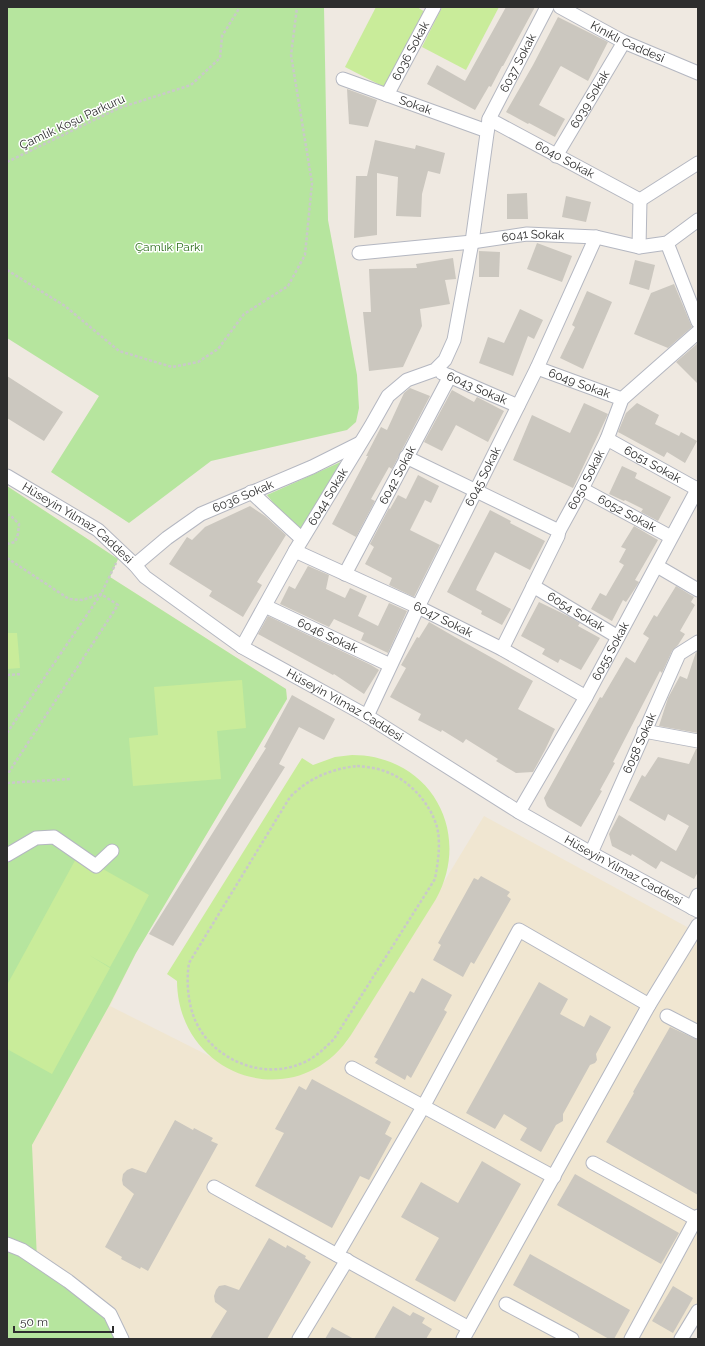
<svg xmlns="http://www.w3.org/2000/svg" width="705" height="1346" viewBox="0 0 705 1346" font-family="Raleway,sans-serif">
<style>
.education{fill:#f0e6d1}
.green{fill:#b6e59e}
.pitch{fill:#c9ec9a}
.building{fill:#cbc7bf}
.lines{fill:none;stroke-linecap:round;stroke-linejoin:round}
.minor-casing{stroke:#b4b7c1;stroke-width:15}
.path{stroke:#c9c9c9;stroke-width:2.5;stroke-dasharray:3 2;stroke-linecap:butt}
.minor{stroke:#fff;stroke-width:13}
.labels{text-anchor:middle;dominant-baseline:central;stroke-width:3;stroke-linejoin:round;paint-order:stroke}
.street-label{font-size:12px;fill:#2e2e2e;stroke:#fff}
.park-label{font-size:12px;fill:#2c6e1b;stroke:#fff}
</style>
<rect width="100%" height="100%" fill="#efe9e1"/>
<polygon class="education" points="7,486 118,559 110,577 286,689 287,699 136,953 110,1006 251,1077 346,1043 484,816 698,933 698,1312 681,1339 7,1339"/>
<g class="green">
<polygon points="7,7 324,7 328,220 357,375 359,408 356,422 347,430 211,461 129,523 51,472 99,396 7,338"/>
<polygon points="343,461 302,539 267,495"/>
<polygon points="7,486 118,559 110,577 286,689 287,699 136,953 109,1006 32,1145 37,1260 103,1308 120,1339 7,1339"/>
</g>
<g class="pitch">
<polygon points="376,7 417,7 425,12 386,88 345,67"/>
<polygon points="442,7 499,7 466,70 422,47"/>
<polygon points="7,633 17,633 20,668 7,669"/>
<polygon points="242,680 246,728 217,731 221,779 133,786 129,738 158,735 154,687"/>
<path d="M 352,755 C 430,755 473,832 436,899 L 351,1035 C 297,1117 178,1078 177,981 L 167,974 L 302,758 L 313,765 L 335,757 Z"/>
<polygon points="78,855 149,895 130,931 87,907 130,931 110,967 89,955 110,968 52,1074 7,1049 7,985"/>
</g>
<g class="building">
<polygon points="506,7 535,7 503,66 502,66 491,87 489,86 475,110 427,84 437,65 465,81"/>
<polygon points="558,17 608,42 588,81 561,66 560,67 539,105 565,119 555,137 529,123 528,124 506,112 533,65"/>
<polygon points="347,89 377,100 368,127 349,124"/>
<polygon points="375,140 415,149 416,145 445,153 440,174 428,171 422,194 421,217 396,216 398,177 377,173 377,235 354,238 356,176 367,176"/>
<polygon points="527,193 528,219 507,219 507,194"/>
<polygon points="566,196 591,202 586,222 562,217"/>
<polygon points="537,243 572,256 562,282 527,269"/>
<polygon points="479,251 500,252 499,277 479,277"/>
<polygon points="453,258 456,279 445,280 450,304 420,309 422,326 403,367 369,371 363,312 371,312 369,269 417,268 416,264"/>
<polygon points="635,260 655,265 649,290 629,284"/>
<polygon points="674,284 692,327 668,348 634,334 651,293"/>
<polygon points="587,291 612,302 583,369 560,358 575,327 572,325"/>
<polygon points="520,309 543,320 534,339 528,336 513,376 479,363 488,337 504,343"/>
<polygon points="698,343 698,384 676,362"/>
<polygon points="7,376 63,412 44,441 7,418"/>
<polygon points="410,388 430,396 392,469 389,467 371,499 375,501 356,537 332,524 368,456 366,456 381,427 387,430 404,393"/>
<polygon points="452,390 474,402 477,397 504,411 488,442 456,425 442,451 424,442"/>
<polygon points="584,403 608,414 573,488 513,460 532,415 570,433"/>
<polygon points="637,403 659,415 655,424 679,436 681,432 697,441 685,463 667,452 664,457 618,432 626,413"/>
<polygon points="622,466 637,473 635,478 671,497 658,521 641,512 643,509 625,500 624,501 609,494"/>
<polygon points="418,475 439,486 431,503 425,500 410,530 440,545 414,597 389,585 392,578 365,564 374,547 370,544 389,508 390,509 398,495 406,499"/>
<polygon points="250,506 265,516 286,535 257,582 262,585 243,617 209,596 212,591 169,564 187,537 192,540 205,527"/>
<polygon points="490,510 511,521 510,523 545,541 530,570 495,552 477,587 476,590 511,609 502,625 481,614 482,611 447,592"/>
<polygon points="634,526 658,540 635,580 639,582 634,590 626,602 623,600 612,621 591,609 600,593 606,596 624,565 619,562 626,549 621,547"/>
<polygon points="308,566 329,575 326,589 345,598 350,588 367,596 358,616 378,626 389,603 407,611 388,653 361,640 364,633 334,619 329,627 280,604 289,586 295,589"/>
<polygon points="676,586 694,597 691,602 695,605 680,631 685,634 678,645 672,651 662,673 660,671 613,762 615,763 600,790 602,791 581,827 549,808 547,806 544,798 600,697 602,698 626,657 635,663 649,638 643,634 654,615 657,617"/>
<polygon points="539,602 570,617 580,623 578,626 600,638 581,670 560,659 558,663 542,654 545,649 521,636"/>
<polygon points="268,616 371,665 379,670 364,694 334,674 333,675 258,634"/>
<polygon points="429,622 455,637 533,681 518,709 555,729 545,750 533,772 516,773 496,761 498,759 466,739 463,743 442,730 441,732 418,720 421,714 390,697 406,668 401,665 417,637 419,638"/>
<polygon points="696,652 698,653 698,733 659,726 668,698 680,676 687,679"/>
<polygon points="292,695 335,719 324,740 299,727 279,764 285,767 173,946 149,934 266,748 264,747"/>
<polygon points="696,749 698,749 698,872 694,879 661,861 656,869 632,854 631,856 612,846 609,834 619,815 676,851 689,826 668,814 665,821 629,800 642,775 645,777 658,757 689,764"/>
<polygon points="481,876 510,892 507,896 511,899 474,964 471,962 463,977 433,960 441,945 438,943 474,878 478,880"/>
<polygon points="422,978 452,995 444,1010 447,1012 411,1078 407,1075 405,1080 375,1063 378,1059 374,1057 410,991 414,993"/>
<polygon points="539,982 568,999 560,1014 584,1027 590,1015 611,1027 596,1054 597,1060 595,1063 590,1065 563,1114 563,1121 556,1125 541,1152 520,1140 527,1128 504,1114 495,1129 466,1113"/>
<polygon points="670,1027 698,1040 698,1195 606,1142 634,1093 633,1092"/>
<polygon points="312,1079 391,1122 385,1134 392,1138 369,1180 360,1176 332,1228 255,1186 284,1133 275,1129 299,1086 306,1090"/>
<polygon points="175,1120 193,1130 194,1128 213,1138 211,1141 218,1144 148,1271 141,1267 140,1269 121,1259 122,1257 105,1247 134,1194 123,1185 122,1180 123,1174 127,1170 132,1168 146,1173"/>
<polygon points="482,1161 521,1184 455,1302 415,1280 439,1238 401,1217 421,1182 458,1203"/>
<polygon points="575,1174 679,1233 661,1264 557,1205"/>
<polygon points="269,1238 286,1248 287,1245 306,1256 305,1258 311,1262 267,1339 210,1339 227,1311 215,1302 214,1296 216,1290 219,1286 225,1285 239,1290"/>
<polygon points="530,1254 630,1310 614,1339 609,1339 513,1285"/>
<polygon points="673,1286 693,1298 673,1333 652,1321"/>
<polygon points="393,1306 410,1316 413,1312 425,1318 422,1323 432,1329 426,1339 374,1339"/>
<polygon points="332,1327 354,1339 325,1339"/>
</g>
<g class="lines">
<g class="minor-casing">
<g id="minor">
<path id="s1" d="M 560,7 L 624,42 L 698,73"/>
<path id="s2" d="M 343,79 L 487,131"/>
<path id="s3" d="M 387,95 L 434,7"/>
<path id="s4" d="M 489,119 L 640,200"/>
<path id="s5" d="M 556,156 L 624,42"/>
<polyline points="640,200 698,163"/>
<polyline points="667,243 698,322"/>
<polyline points="639,247 640,200"/>
<path id="s6" d="M 359,253 L 472,242 L 527,234 L 596,237 L 639,247 L 667,243 L 698,220"/>
<path id="s7" d="M 537,368 L 622,399"/>
<path id="s8" d="M 442,373 L 518,406"/>
<path id="s9" d="M 607,439 L 697,489"/>
<polyline points="406,457 559,531"/>
<path id="s10" d="M 7,476 L 98,530 L 135,565 L 145,577 L 242,647 L 367,716 L 519,812 L 591,853 L 698,911"/>
<path id="s11" d="M 582,489 L 671,537"/>
<polyline points="251,492 302,539"/>
<path id="s12" d="M 295,551 L 418,607 L 502,649 L 586,697"/>
<path id="s13" d="M 135,565 L 167,538 L 201,514 L 312,467 L 360,443"/>
<polyline points="657,566 698,590"/>
<path id="s14" d="M 345,574 L 450,376"/>
<path id="s15" d="M 533,586 L 618,637"/>
<path id="s16" d="M 265,606 L 390,665"/>
<path id="s17" d="M 242,647 L 295,551 L 371,426 L 388,396 L 407,380 L 435,370 L 445,360 L 454,340 L 472,242 L 489,119 L 547,7"/>
<path id="s18" d="M 502,649 L 558,536 L 559,531 L 582,489 L 607,439 L 622,399 L 698,332"/>
<path id="s19" d="M 367,716 L 418,607 L 537,368 L 596,237"/>
<polyline points="644,731 698,741"/>
<path id="s20" d="M 519,812 L 586,697 L 698,488"/>
<path id="s21" d="M 591,853 L 679,654 L 698,642"/>
<polyline points="7,855 36,838 54,837 96,866 112,851"/>
<polyline points="692,908 698,895"/>
<polyline points="667,1016 698,1032"/>
<polyline points="352,1068 554,1177"/>
<polyline points="593,1163 696,1219 698,1216"/>
<polyline points="214,1187 469,1328"/>
<polyline points="7,1244 22,1250 68,1281 110,1314 122,1339"/>
<polyline points="337,1255 423,1107 519,930 649,1005"/>
<polyline points="506,1304 572,1339"/>
<polyline points="299,1339 347,1260"/>
<polyline points="463,1339 649,1005 698,925"/>
<polyline points="631,1339 696,1219"/>
<polyline points="681,1339 698,1311"/>
</g>
</g>
<g class="path">
<polyline points="7,162 119,108 191,85 220,58 222,36 240,7"/>
<polyline points="7,270 65,306 119,351 172,367 198,362 218,349 244,314 288,286 305,255 312,183 291,55 297,7"/>
<polyline points="7,514 12,517 19,524 18,534 15,542 7,544"/>
<polyline points="7,558 69,599 82,600 101,594 118,605 7,775"/>
<polyline points="7,675 22,674"/>
<polyline points="7,733 101,594 116,563"/>
<path d="M 357,766 C 367,767 377,768 387,772 C 410,781 430,803 437,827 C 441,844 438,862 435,879 L 334,1039 C 324,1049 314,1059 300,1064 C 261,1080 212,1059 195,1020 C 188,1003 186,981 189,963 L 290,797 C 309,778 331,769 357,766 Z"/>
<polyline points="7,783 70,779"/>
</g>
<use href="#minor" class="minor"/>
</g>
<g class="labels">
<g class="street-label">
<text stroke="none"><textPath href="#s1" startOffset="76">Kınıklı Caddesi</textPath></text>
<text stroke="none"><textPath href="#s3" startOffset="50">6036 Sokak</textPath></text>
<text stroke="none"><textPath href="#s17" startOffset="668">6037 Sokak</textPath></text>
<text stroke="none"><textPath href="#s5" startOffset="66">6039 Sokak</textPath></text>
<text stroke="none"><textPath href="#s2" startOffset="77">Sokak</textPath></text>
<text transform="translate(72 122) rotate(-25)">Çamlık Koşu Parkuru</text>
<text stroke="none"><textPath href="#s4" startOffset="86">6040 Sokak</textPath></text>
<text stroke="none"><textPath href="#s6" startOffset="175">6041 Sokak</textPath></text>
<text stroke="none"><textPath href="#s7" startOffset="45">6049 Sokak</textPath></text>
<text stroke="none"><textPath href="#s8" startOffset="38">6043 Sokak</textPath></text>
<text stroke="none"><textPath href="#s9" startOffset="52">6051 Sokak</textPath></text>
<text stroke="none"><textPath href="#s14" startOffset="112">6042 Sokak</textPath></text>
<text stroke="none"><textPath href="#s19" startOffset="266">6045 Sokak</textPath></text>
<text stroke="none"><textPath href="#s18" startOffset="189">6050 Sokak</textPath></text>
<text stroke="none"><textPath href="#s13" startOffset="129">6036 Sokak</textPath></text>
<text stroke="none"><textPath href="#s17" startOffset="173">6044 Sokak</textPath></text>
<text stroke="none"><textPath href="#s11" startOffset="51">6052 Sokak</textPath></text>
<text stroke="none"><textPath href="#s10" startOffset="85">Hüseyin Yılmaz Caddesi</textPath></text>
<text stroke="none"><textPath href="#s15" startOffset="50">6054 Sokak</textPath></text>
<text stroke="none"><textPath href="#s12" startOffset="163">6047 Sokak</textPath></text>
<text stroke="none"><textPath href="#s16" startOffset="69">6046 Sokak</textPath></text>
<text stroke="none"><textPath href="#s20" startOffset="185">6055 Sokak</textPath></text>
<text stroke="none"><textPath href="#s10" startOffset="410">Hüseyin Yılmaz Caddesi</textPath></text>
<text stroke="none"><textPath href="#s21" startOffset="120">6058 Sokak</textPath></text>
<text stroke="none"><textPath href="#s10" startOffset="734">Hüseyin Yılmaz Caddesi</textPath></text>
</g>
<g class="park-label">
<text x="169" y="247">Çamlık Parkı</text>
</g>
</g>
<rect width="705" height="1346" fill="none" stroke="#2e2e2e" stroke-width="16"/>
<path d="M14 1326v6h99v-6" fill="none" stroke="#2e2e2e" stroke-width="2"/>
<text x="20" y="1326" font-size="12" fill="#2e2e2e" stroke="#ffffff" stroke-width="3" paint-order="stroke">50 m</text>
</svg>
